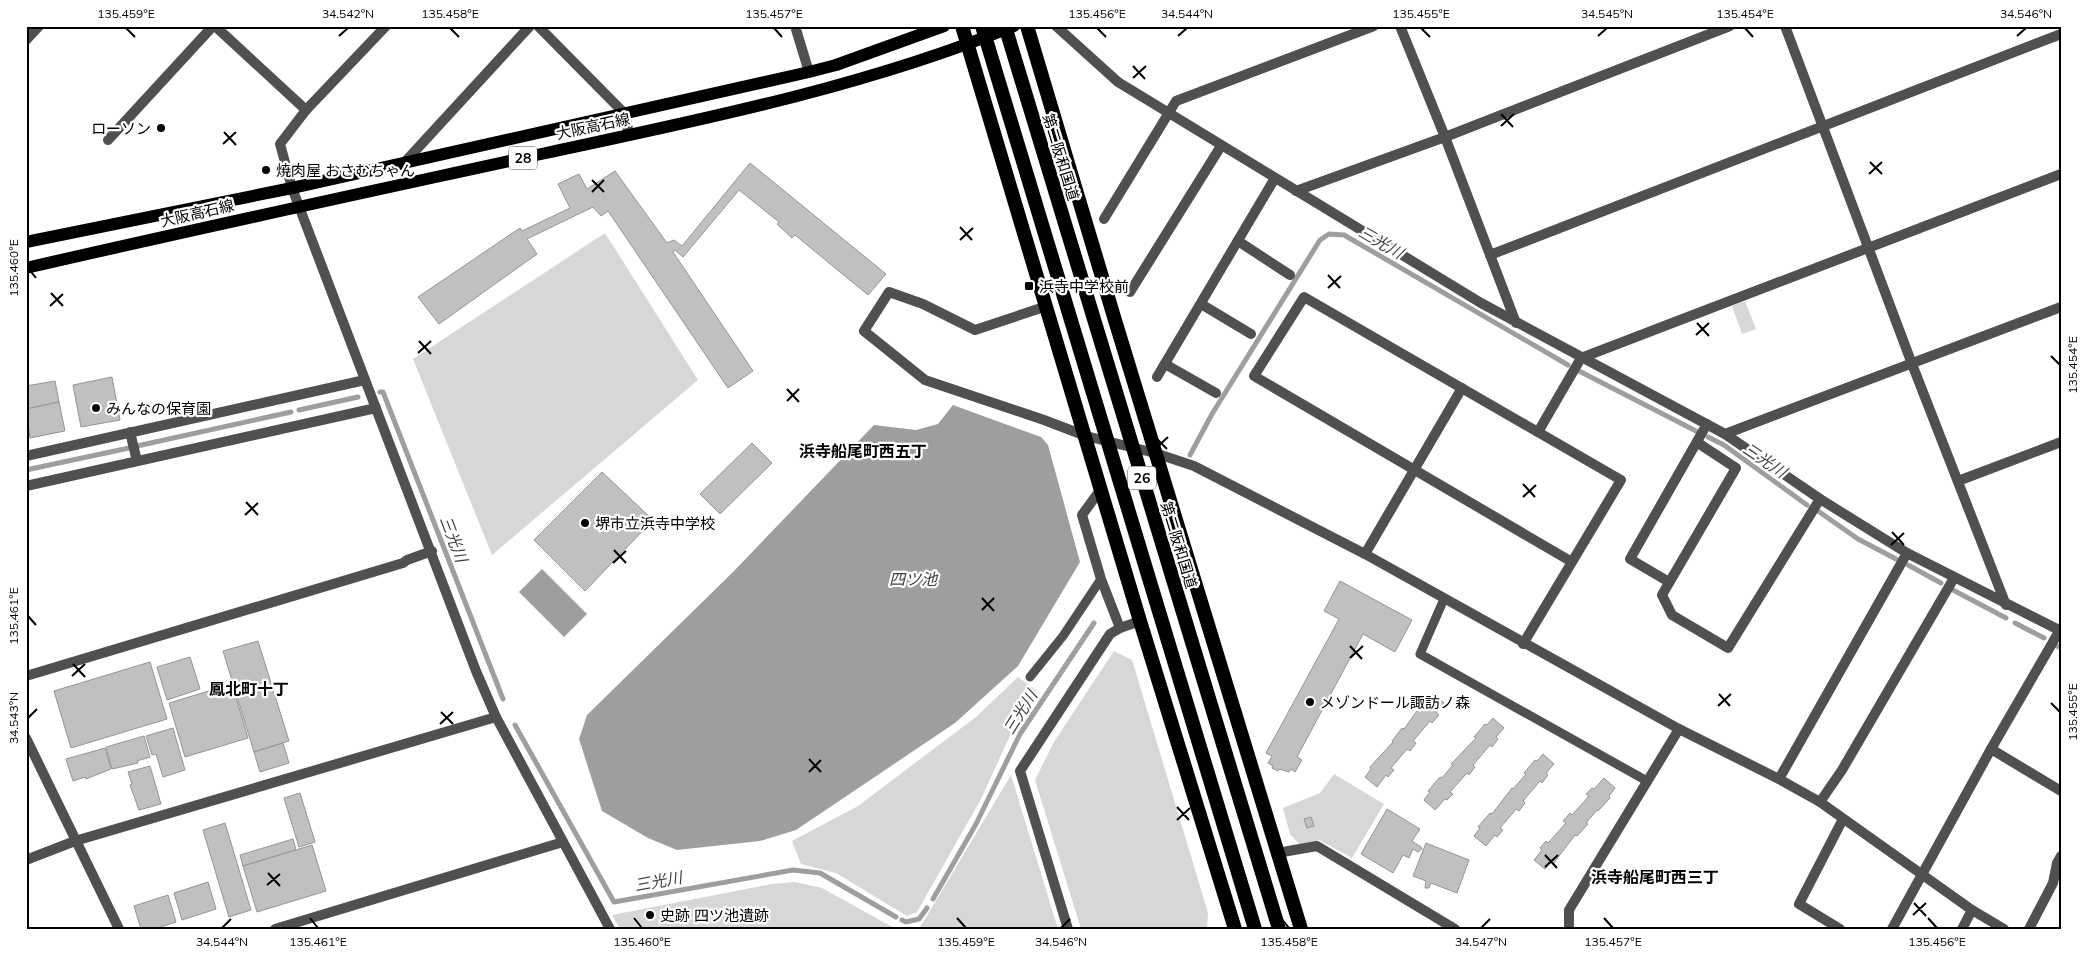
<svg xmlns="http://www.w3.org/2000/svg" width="2087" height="955" viewBox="0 0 2087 955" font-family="Mulish,'Noto Sans JP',sans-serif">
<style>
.green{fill:#d7d7d7}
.water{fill:#9e9e9e}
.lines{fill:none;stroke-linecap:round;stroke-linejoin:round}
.stream{stroke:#9e9e9e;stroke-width:5}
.building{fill:#c0c0c0;stroke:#949494}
.service{stroke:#505050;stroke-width:9}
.minor{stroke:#505050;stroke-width:10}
.tertiary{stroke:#505050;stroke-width:10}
.primary{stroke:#000;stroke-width:12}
.trunk{stroke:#000;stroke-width:14}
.ticks{fill:none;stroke:#000;stroke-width:2}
.poi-dot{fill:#000;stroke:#fff;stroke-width:2}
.labels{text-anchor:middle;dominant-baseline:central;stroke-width:4.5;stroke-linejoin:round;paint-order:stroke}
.shield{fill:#fff;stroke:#4c4c4c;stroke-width:1}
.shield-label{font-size:14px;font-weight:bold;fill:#000}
.street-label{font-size:15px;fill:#000;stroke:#fff}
.poi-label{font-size:15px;fill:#000;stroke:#fff;text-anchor:start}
.water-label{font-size:16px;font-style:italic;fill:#3f3f3f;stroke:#fff}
.neighbourhood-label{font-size:16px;font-weight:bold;fill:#000;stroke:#fff}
.neatline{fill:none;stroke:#000;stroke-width:2}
.ticks-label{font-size:12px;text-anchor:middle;fill:#000}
</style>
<rect width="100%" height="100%" fill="#fff"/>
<g class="green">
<polygon points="605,233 698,380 492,555 413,359"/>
<polygon points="1745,301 1756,329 1742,334 1732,306"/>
<polygon points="1114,651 1132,660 1208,913 1207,929 1081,929 1035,780 1054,742"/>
<polygon points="1018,677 1036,690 1013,729 981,799 917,912 907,916 836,873 801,864 792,841 858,806 976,717"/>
<polygon points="1334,774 1384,804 1352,858 1319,840 1301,846 1290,834 1283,808 1320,793"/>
<polygon points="1011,775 1058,929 919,929"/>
<polygon points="795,882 822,888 896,929 620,929 612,915 772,884"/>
</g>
<g class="water">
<polygon points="953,405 1041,437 1048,445 1080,562 1018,666 955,723 796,830 760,841 677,850 648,838 602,811 579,739 587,715 733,572 874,425 916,430 938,424"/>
<polygon points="542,569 587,614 564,637 519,592"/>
</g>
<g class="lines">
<g class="stream">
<polyline points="1579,371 1696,431"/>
<polyline points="380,392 383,392 503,699"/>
<polyline points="299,410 358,397"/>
<polyline points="1708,437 1724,445 1807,505"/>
<polyline points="137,446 291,412"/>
<polyline points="1190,455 1212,414 1320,240 1329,234 1344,235 1568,365"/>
<polyline points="26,470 129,448"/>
<polyline points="1818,511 1858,539 1896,559"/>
<polyline points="1908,565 1941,583"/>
<polyline points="1953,590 2006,618"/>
<polyline points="2015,623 2044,638"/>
<polyline points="2057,646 2061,648"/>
<polyline points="515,725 614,902 793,870 820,873 896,917"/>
<polyline points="933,899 976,824 1020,734 1094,623"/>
<polyline points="902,920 906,922 919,919 927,908"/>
</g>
</g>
<g class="building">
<polygon points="750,163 886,274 868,295 795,235 792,238 777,224 779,222 739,190 683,257 675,250 673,252 753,371 728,388 608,211 601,216 593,207 527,239 537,254 439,324 418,297 520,228 522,231 570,208 558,184 579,174 587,189 615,171 667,243 674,240 682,246"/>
<polygon points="112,377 120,420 81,427 73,385"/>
<polygon points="55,381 59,402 26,409 26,386"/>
<polygon points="59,402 65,431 30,438 26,409"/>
<polygon points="752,443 772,463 720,514 700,494"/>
<polygon points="602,472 653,520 585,591 534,540"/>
<polygon points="1340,581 1412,620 1395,652 1363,634 1297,757 1302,760 1295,772 1291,769 1289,772 1279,769 1278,771 1272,768 1273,766 1268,763 1272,756 1266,753 1339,619 1324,611"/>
<polygon points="258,641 289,741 254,752 223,651"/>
<polygon points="190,657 200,689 167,700 157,667"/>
<polygon points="150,662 167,719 71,748 54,691"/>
<polygon points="232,684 248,738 185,757 169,703"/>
<polygon points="1433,694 1444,703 1436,713 1439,715 1432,723 1430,721 1413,741 1416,743 1410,751 1407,749 1391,768 1394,770 1388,777 1386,775 1377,787 1365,777 1371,769 1370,767 1393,742 1392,741 1402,728 1404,729 1425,700 1427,701"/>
<polygon points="1493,718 1504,728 1496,737 1498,739 1492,747 1490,745 1473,765 1475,767 1469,775 1467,773 1450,792 1453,794 1447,800 1445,799 1435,810 1424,800 1430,792 1428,791 1440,777 1442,778 1453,765 1451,764 1476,738 1474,737 1485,724 1487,725"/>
<polygon points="173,728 185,770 163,777 156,754 152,755 146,736"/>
<polygon points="144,736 150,757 137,761 138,763 112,769 106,747"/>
<polygon points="283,743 289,763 260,772 254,752"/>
<polygon points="105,748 111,769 86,779 85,777 73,781 66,759"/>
<polygon points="1543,754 1554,764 1546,773 1548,775 1542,783 1540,781 1523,801 1525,803 1519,811 1516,809 1500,828 1503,830 1497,837 1495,835 1486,846 1474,836 1480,828 1478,827 1490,813 1492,814 1512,788 1513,789 1526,774 1524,773 1535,760 1537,761"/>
<polygon points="150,766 161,804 139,810 130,785 132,784 128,772"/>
<polygon points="1604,778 1615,788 1609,796 1610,798 1598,811 1597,810 1586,823 1588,824 1577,836 1575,835 1553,864 1551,862 1545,869 1534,860 1542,850 1540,848 1546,841 1548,843 1566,823 1563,821 1570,813 1572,815 1589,796 1586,794 1592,788 1594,789"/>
<polygon points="300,793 315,842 299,847 284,798"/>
<polygon points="1387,809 1420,829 1412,841 1421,847 1422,849 1418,852 1413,849 1409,858 1403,855 1393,873 1361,854"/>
<polygon points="1311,817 1314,826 1307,828 1304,819"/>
<polygon points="225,823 251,910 229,917 203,830"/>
<polygon points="293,839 296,850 243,866 240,855"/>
<polygon points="1426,843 1469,860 1457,893 1431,883 1429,888 1425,888 1426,881 1413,876"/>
<polygon points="312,845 326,891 257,912 243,866"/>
<polygon points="208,882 216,909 182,920 174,893"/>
<polygon points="168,895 176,922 154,929 141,929 134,906"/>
</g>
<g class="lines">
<g class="service">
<polyline points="1444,599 1420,654 1647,781"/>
<polyline points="1030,677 1063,636 1101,579"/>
</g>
<g class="minor">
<polyline points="215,26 306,110"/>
<polyline points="538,26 625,114 629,135"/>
<polyline points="795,26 809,72"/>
<polyline points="1056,26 1118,82 1481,303 1725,434 1820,499 1907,553 2061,631"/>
<polyline points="1400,26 1445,137 1516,323"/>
<polyline points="1785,26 1912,364 2006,605"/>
<polyline points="26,40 39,26"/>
<polyline points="108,140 213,26"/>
<polyline points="404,163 530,26"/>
<polyline points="292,188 280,144 306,110 386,26"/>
<polyline points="1296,191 1445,137 1730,26"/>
<polyline points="1104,219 1176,101 1374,26"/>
<polyline points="1238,241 1290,275"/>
<polyline points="1490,255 2061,34"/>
<polyline points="1130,292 1221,146"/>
<polyline points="1201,304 1251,334"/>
<polyline points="1047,306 975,330 923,304 889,292 864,331 925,380 1044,420 1086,436 1155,453 1194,466 1365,554 1679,729 1779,779 1820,802 1972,910 2004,929"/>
<polyline points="1165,364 1216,393"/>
<polyline points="1157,377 1275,178"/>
<polyline points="130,432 137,461"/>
<polyline points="1538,432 1581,358 2061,174"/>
<polyline points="1725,434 2061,307"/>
<polyline points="1698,443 1736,468 1662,595 1672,615 1728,648 1820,499"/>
<polyline points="26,456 365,380"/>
<polyline points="1958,481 2061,442"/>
<polyline points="26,486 376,408"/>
<polyline points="1101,489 1082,515 1101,579 1120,628 1140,621"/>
<polyline points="1365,554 1462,388"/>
<polyline points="1669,582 1630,559 1707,424"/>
<polyline points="1523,644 1621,480 1304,297 1254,376 1572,562"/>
<polyline points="26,676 403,563 407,560 432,551"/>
<polyline points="1991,749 2061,791"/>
<polyline points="1779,779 1907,553"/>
<polyline points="1820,802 1842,770 1954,578"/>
<polyline points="1277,853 1317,846 1455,929"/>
<polyline points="26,860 75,841 496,717"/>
<polyline points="275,929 563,842"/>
<polyline points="1068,929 1020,771 1110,634 1120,628"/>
<polyline points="1569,929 1569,910 1679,729"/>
<polyline points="1840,929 1799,904 1843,819"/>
<polyline points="1892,929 1991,749 2061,628"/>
<polyline points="1962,929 1972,910"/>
<polyline points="2029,929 2053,883 2057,863 2061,856"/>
</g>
<g class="tertiary">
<polyline points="292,188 476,671 496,717 610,929"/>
<polyline points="26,738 119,929"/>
</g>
<g class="primary">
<polyline points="26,242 292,188 809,72 836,65 944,26"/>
<path d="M 26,268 C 199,228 372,191 546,153 C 704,119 864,87 1014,26"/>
</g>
<g class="trunk">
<polyline points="962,26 1140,621 1235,929"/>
<polyline points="982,26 1255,929"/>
<polyline points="1005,26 1279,929"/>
<polyline points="1027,26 1114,317 1301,929"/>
</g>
</g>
<path class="ticks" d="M 126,28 L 135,37M 450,28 L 459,37M 774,28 L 782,37M 1097,28 L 1106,37M 1421,28 L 1430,37M 1745,28 L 1753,37M 339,36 L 348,28M 1178,36 L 1187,28M 1598,36 L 1607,28M 2017,36 L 2026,28M 1133,66 L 1145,79M 1133,78 L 1146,66M 1501,114 L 1513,127M 1501,126 L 1514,114M 224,132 L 236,145M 223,144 L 236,132M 1870,162 L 1882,174M 1869,174 L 1882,162M 592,180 L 604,192M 592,192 L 604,180M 960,227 L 972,240M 960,240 L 973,228M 28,268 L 36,278M 1328,275 L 1340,288M 1328,288 L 1341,276M 51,293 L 63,306M 50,306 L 63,294M 1697,323 L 1709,336M 1696,335 L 1709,323M 419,341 L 431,354M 418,353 L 431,341M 2051,356 L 2060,365M 787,389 L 799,402M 787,401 L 799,389M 1155,437 L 1167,449M 1155,449 L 1168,437M 1523,484 L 1535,497M 1523,497 L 1536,485M 246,502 L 258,515M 245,515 L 258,503M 1892,532 L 1904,545M 1891,545 L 1904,533M 614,550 L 626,563M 613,563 L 626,551M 982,598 L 994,611M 982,610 L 994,598M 28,616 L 36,625M 1350,646 L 1362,659M 1350,658 L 1363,646M 73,664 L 85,677M 72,676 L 85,664M 1719,694 L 1730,706M 2051,703 L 2060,712M 1718,706 L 1731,694M 441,712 L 453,724M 28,718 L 37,709M 440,724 L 453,712M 809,759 L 821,772M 809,772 L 821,760M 1177,807 L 1189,820M 1177,820 L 1190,808M 1545,855 L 1557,868M 1545,867 L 1558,855M 268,873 L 280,886M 267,885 L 280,874M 1914,903 L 1926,916M 1913,915 L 1926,903M 310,918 L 318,928M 634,918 L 642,928M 957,918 L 966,928M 1281,918 L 1289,928M 1604,918 L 1613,928M 1928,918 L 1937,928M 222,928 L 231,919M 1061,928 L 1070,919M 1481,928 L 1490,919"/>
<g class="poi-dot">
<circle cx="161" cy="128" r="5"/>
<circle cx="266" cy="170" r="5"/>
<rect x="1024" y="281" width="10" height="10" rx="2.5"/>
<circle cx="96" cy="408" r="5"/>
<circle cx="585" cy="523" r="5"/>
<circle cx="1310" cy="702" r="5"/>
<circle cx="650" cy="915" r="5"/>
</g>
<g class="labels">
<g class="shield">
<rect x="509" y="146.5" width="28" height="23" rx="4"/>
<rect x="1128" y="466.5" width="28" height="23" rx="4"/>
</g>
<g class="shield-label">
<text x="523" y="158">28</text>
<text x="1142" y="478">26</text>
</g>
<g class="street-label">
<text transform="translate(593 126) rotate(-12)">大阪高石線</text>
<text transform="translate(1061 157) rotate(73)">第二阪和国道</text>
<text transform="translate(197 213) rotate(-13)">大阪高石線</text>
<text transform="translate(1179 545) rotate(73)">第二阪和国道</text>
</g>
<g class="poi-label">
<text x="151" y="128" text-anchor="end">ローソン</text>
<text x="276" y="170">焼肉屋 おさむちゃん</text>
<text x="1039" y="286">浜寺中学校前</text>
<text x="106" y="408">みんなの保育園</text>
<text x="595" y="523">堺市立浜寺中学校</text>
<text x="1320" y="702">メゾンドール諏訪ノ森</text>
<text x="660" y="915">史跡 四ツ池遺跡</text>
</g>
<g class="water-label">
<text transform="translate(1381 242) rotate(30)">三光川</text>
<text transform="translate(1765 460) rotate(34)">三光川</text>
<text transform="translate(454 539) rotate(69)">三光川</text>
<text x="913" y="579">四ツ池</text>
<text transform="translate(1020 712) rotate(-58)">三光川</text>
<text transform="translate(658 881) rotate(-10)">三光川</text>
</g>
<g class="neighbourhood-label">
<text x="863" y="451">浜寺船尾町西五丁</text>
<text x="249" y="689">鳳北町十丁</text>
<text x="1655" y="877">浜寺船尾町西三丁</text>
</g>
</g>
<rect width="2087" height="955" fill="none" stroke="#ffffff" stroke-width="55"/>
<rect x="28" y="28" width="2032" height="900" class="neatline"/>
<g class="ticks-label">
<text x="126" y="18">135.459°E</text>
<text x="348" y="18">34.542°N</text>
<text x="450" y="18">135.458°E</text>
<text x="774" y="18">135.457°E</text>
<text x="1097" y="18">135.456°E</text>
<text x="1187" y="18">34.544°N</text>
<text x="1421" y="18">135.455°E</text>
<text x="1607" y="18">34.545°N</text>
<text x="1745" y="18">135.454°E</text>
<text x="2026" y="18">34.546°N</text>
<text transform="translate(14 268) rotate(-90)" y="4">135.460°E</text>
<text transform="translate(2073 365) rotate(-90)" y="4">135.454°E</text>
<text transform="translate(14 616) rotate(-90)" y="4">135.461°E</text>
<text transform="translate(2073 712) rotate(-90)" y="4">135.455°E</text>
<text transform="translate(14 718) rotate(-90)" y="4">34.543°N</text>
<text x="222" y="946">34.544°N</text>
<text x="318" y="946">135.461°E</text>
<text x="642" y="946">135.460°E</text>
<text x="966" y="946">135.459°E</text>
<text x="1061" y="946">34.546°N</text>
<text x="1289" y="946">135.458°E</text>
<text x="1481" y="946">34.547°N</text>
<text x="1613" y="946">135.457°E</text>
<text x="1937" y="946">135.456°E</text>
</g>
</svg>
